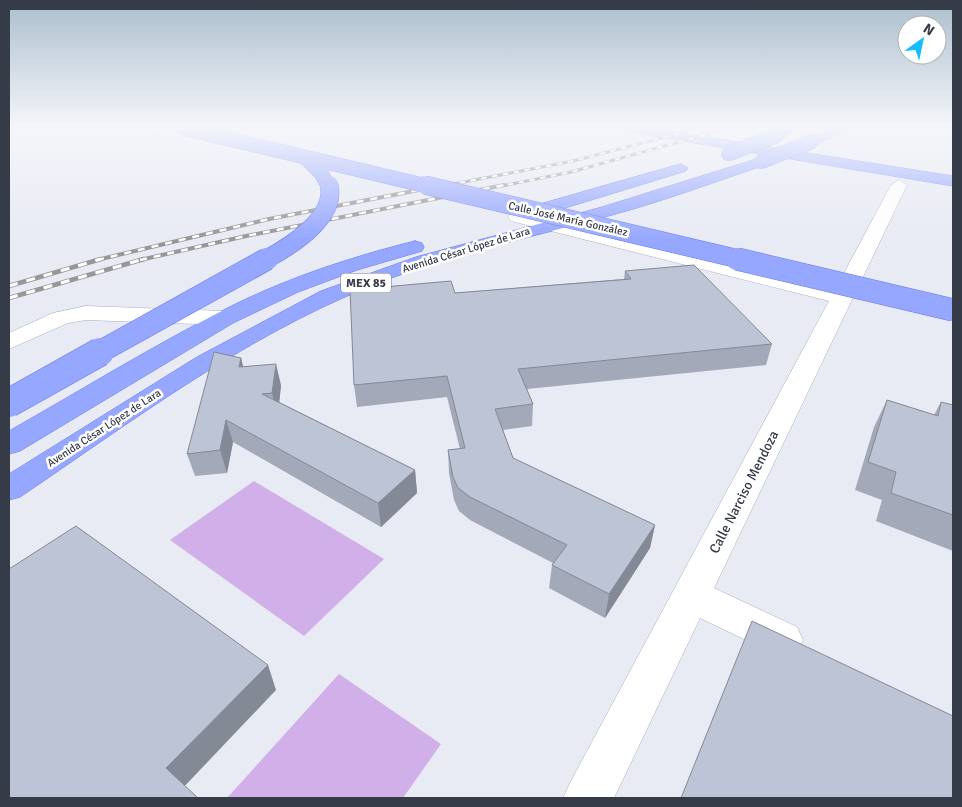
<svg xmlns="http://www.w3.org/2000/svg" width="962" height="807" viewBox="0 0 962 807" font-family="Signika,sans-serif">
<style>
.green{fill:#d1b0e9}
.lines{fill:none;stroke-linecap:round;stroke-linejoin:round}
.minor-casing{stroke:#aaafc0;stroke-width:1}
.major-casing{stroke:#647be6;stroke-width:1}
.minor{fill:#fff;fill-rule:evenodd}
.major{fill:#96a7ff;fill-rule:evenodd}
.rail-far2-casing{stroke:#979797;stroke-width:3}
.rail-far1-casing{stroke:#979797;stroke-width:4}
.rail-casing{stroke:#979797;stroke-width:4.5}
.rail-far2{stroke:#fff;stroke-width:2;stroke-dasharray:5.5;stroke-linecap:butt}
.rail-far1{stroke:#fff;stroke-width:2.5;stroke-dasharray:7;stroke-linecap:butt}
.rail{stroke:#fff;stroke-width:3;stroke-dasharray:9;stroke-linecap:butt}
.major-bridge-far3-casing{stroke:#647be6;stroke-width:15;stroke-linecap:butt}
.major-bridge-far2-casing{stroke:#647be6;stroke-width:19;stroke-linecap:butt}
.major-bridge-far1-casing{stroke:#647be6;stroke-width:23;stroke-linecap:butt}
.major-bridge-casing{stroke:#647be6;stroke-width:29;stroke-linecap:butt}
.major-bridge-far3{stroke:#96a7ff;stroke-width:14}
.major-bridge-far2{stroke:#96a7ff;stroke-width:18}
.major-bridge-far1{stroke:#96a7ff;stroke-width:22}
.major-bridge{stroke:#96a7ff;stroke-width:28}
.wall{fill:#a3a9b8}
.shaded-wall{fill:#848996}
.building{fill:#bdc4d6;stroke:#848996}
.labels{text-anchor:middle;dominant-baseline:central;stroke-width:5;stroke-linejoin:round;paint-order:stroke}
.far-street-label{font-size:11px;fill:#363b48;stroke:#fff}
.shield{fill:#fff;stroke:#72767f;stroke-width:1}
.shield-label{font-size:12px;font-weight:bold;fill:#363b48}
.street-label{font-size:14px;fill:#363b48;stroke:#fff}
</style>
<rect width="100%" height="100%" fill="#e8eaf4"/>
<g class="green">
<polygon points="254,481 384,559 304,636 170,540"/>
<polygon points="339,674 441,744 403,798 227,798"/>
</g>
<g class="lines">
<g class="minor-casing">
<g id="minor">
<polygon points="147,128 164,128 165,129 159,133 149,131"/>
<polygon points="899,180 907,185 714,588 797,627 803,640 797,653 783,658 700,618 614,798 563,798 571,781 829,301 511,221 508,217 511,213 517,212 835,290 891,185"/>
<polygon points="86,306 225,311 233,313 236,318 233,323 225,325 86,320 68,323 9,349 9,333 53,313"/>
</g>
</g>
<g class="major-casing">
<g id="major">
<polygon points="623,128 649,128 953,176 953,186 629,132"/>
<polygon points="786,128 802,128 778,139 772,135"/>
<polygon points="835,128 850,128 818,144 813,145 806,141"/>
<path d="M 760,158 L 765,159 L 767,162 L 765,165 C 714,182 664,201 612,215 C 530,238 445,255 366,288 C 241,339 131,422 20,497 L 9,500 L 9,474 L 197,357 L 321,291 L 416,257 L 602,207 Z"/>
<polygon points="681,164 688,168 686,171 539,216 527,216 525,212 527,208"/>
<path d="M 415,241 L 422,243 L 424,247 L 422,251 L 357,270 L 298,292 L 233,323 L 20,451 L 9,454 L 9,431 C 78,392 146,350 216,314 C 278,281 347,258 415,241 Z"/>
</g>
</g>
<use href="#minor" class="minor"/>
<use href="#major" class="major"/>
<g class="rail-far2-casing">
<g id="rail-far2">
<polyline points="438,187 573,161 700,128"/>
<polyline points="497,187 571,172 729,128"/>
</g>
</g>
<g class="rail-far1-casing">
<g id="rail-far1">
<polyline points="97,260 269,219 445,185"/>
<polyline points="140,260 246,236 504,185"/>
</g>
</g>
<g class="rail-casing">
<g id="rail">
<polyline points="9,286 101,259"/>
<polyline points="9,298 144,259"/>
</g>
</g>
<use href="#rail-far2" class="rail-far2"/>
<use href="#rail-far1" class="rail-far1"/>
<use href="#rail" class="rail"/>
<g class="major-bridge-far3-casing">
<g id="major-bridge-far3">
<polyline points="183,128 431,187"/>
<polyline points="728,154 778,135"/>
<polyline points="304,156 321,173 329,187"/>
<polyline points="760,162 813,141"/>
</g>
</g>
<g class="major-bridge-far2-casing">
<g id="major-bridge-far2">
<polyline points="425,185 743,260"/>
<path d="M 265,260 C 289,247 337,218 329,185"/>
</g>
</g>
<g class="major-bridge-far1-casing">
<g id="major-bridge-far1">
<polyline points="737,259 953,310"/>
<polyline points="98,353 267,259"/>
</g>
</g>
<g class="major-bridge-casing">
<polyline id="major-bridge" points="9,403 100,352"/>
</g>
<use href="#major-bridge-far3" class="major-bridge-far3"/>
<use href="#major-bridge-far2" class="major-bridge-far2"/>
<use href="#major-bridge-far1" class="major-bridge-far1"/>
<use href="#major-bridge" class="major-bridge"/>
</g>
<g class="wall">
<polygon points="625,271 772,344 766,365 527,389 533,404 532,426 503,430 513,458 655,525 650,548 605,618 549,588 552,565 553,563 470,520 459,511 454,500 449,473 448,450 460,449 447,397 357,407 354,385 455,293 624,279"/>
<polygon points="241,358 243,367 281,385 279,402 415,470 417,493 381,527 233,442 227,473 195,476 187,454"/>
<polygon points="887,400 934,415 941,402 953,405 953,551 876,521 882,500 855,490 874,427"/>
</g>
<g class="shaded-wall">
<polygon points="241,358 246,379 239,367"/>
<polygon points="276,364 281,385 278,415 272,393"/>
<polygon points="226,420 233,442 227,473 220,450"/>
<polygon points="415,470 417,493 381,527 378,503"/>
<polygon points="655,525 650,548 605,618 609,594"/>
<polygon points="268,665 276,690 180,791 166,768"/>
</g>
<g class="building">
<polygon points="694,265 772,344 518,369 533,404 495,409 513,458 655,525 609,594 552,565 567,545 470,497 458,488 453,477 448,450 465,448 447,376 354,385 350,290 451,281 455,293 631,279 625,271"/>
<polygon points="214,352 241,358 239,367 276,364 272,393 262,394 415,470 378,503 226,420 220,450 187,454"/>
<polygon points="887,400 938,416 941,402 953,405 953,515 891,493 896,472 868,462"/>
<polygon points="76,526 268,665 166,768 198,798 9,798 9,569"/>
<polygon points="752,621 953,716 953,798 681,798"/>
</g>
<linearGradient id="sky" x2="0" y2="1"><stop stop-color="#acbecd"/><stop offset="0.53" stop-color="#f5f6fa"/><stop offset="1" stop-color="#f5f6fa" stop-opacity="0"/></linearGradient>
<rect width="962" height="240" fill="url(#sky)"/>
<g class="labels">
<g class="far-street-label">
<text transform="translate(568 219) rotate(13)">Calle José María González</text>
<text transform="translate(466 250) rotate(-17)">Avenida César López de Lara</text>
<text transform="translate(104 428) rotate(-33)">Avenida César López de Lara</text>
</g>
<rect class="shield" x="341" y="273.5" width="50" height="19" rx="4"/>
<g class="shield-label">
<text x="366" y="283">MEX 85</text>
</g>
<g class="street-label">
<text transform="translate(744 492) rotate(-63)">Calle Narciso Mendoza</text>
</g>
</g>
<rect width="962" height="807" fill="none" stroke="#363b48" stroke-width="20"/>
<g transform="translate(922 40) rotate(33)"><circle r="24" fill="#ffffff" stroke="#afb1b6"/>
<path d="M0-4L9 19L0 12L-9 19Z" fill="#16bdfd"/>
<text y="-8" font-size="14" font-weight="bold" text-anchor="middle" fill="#363b48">N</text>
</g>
</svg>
